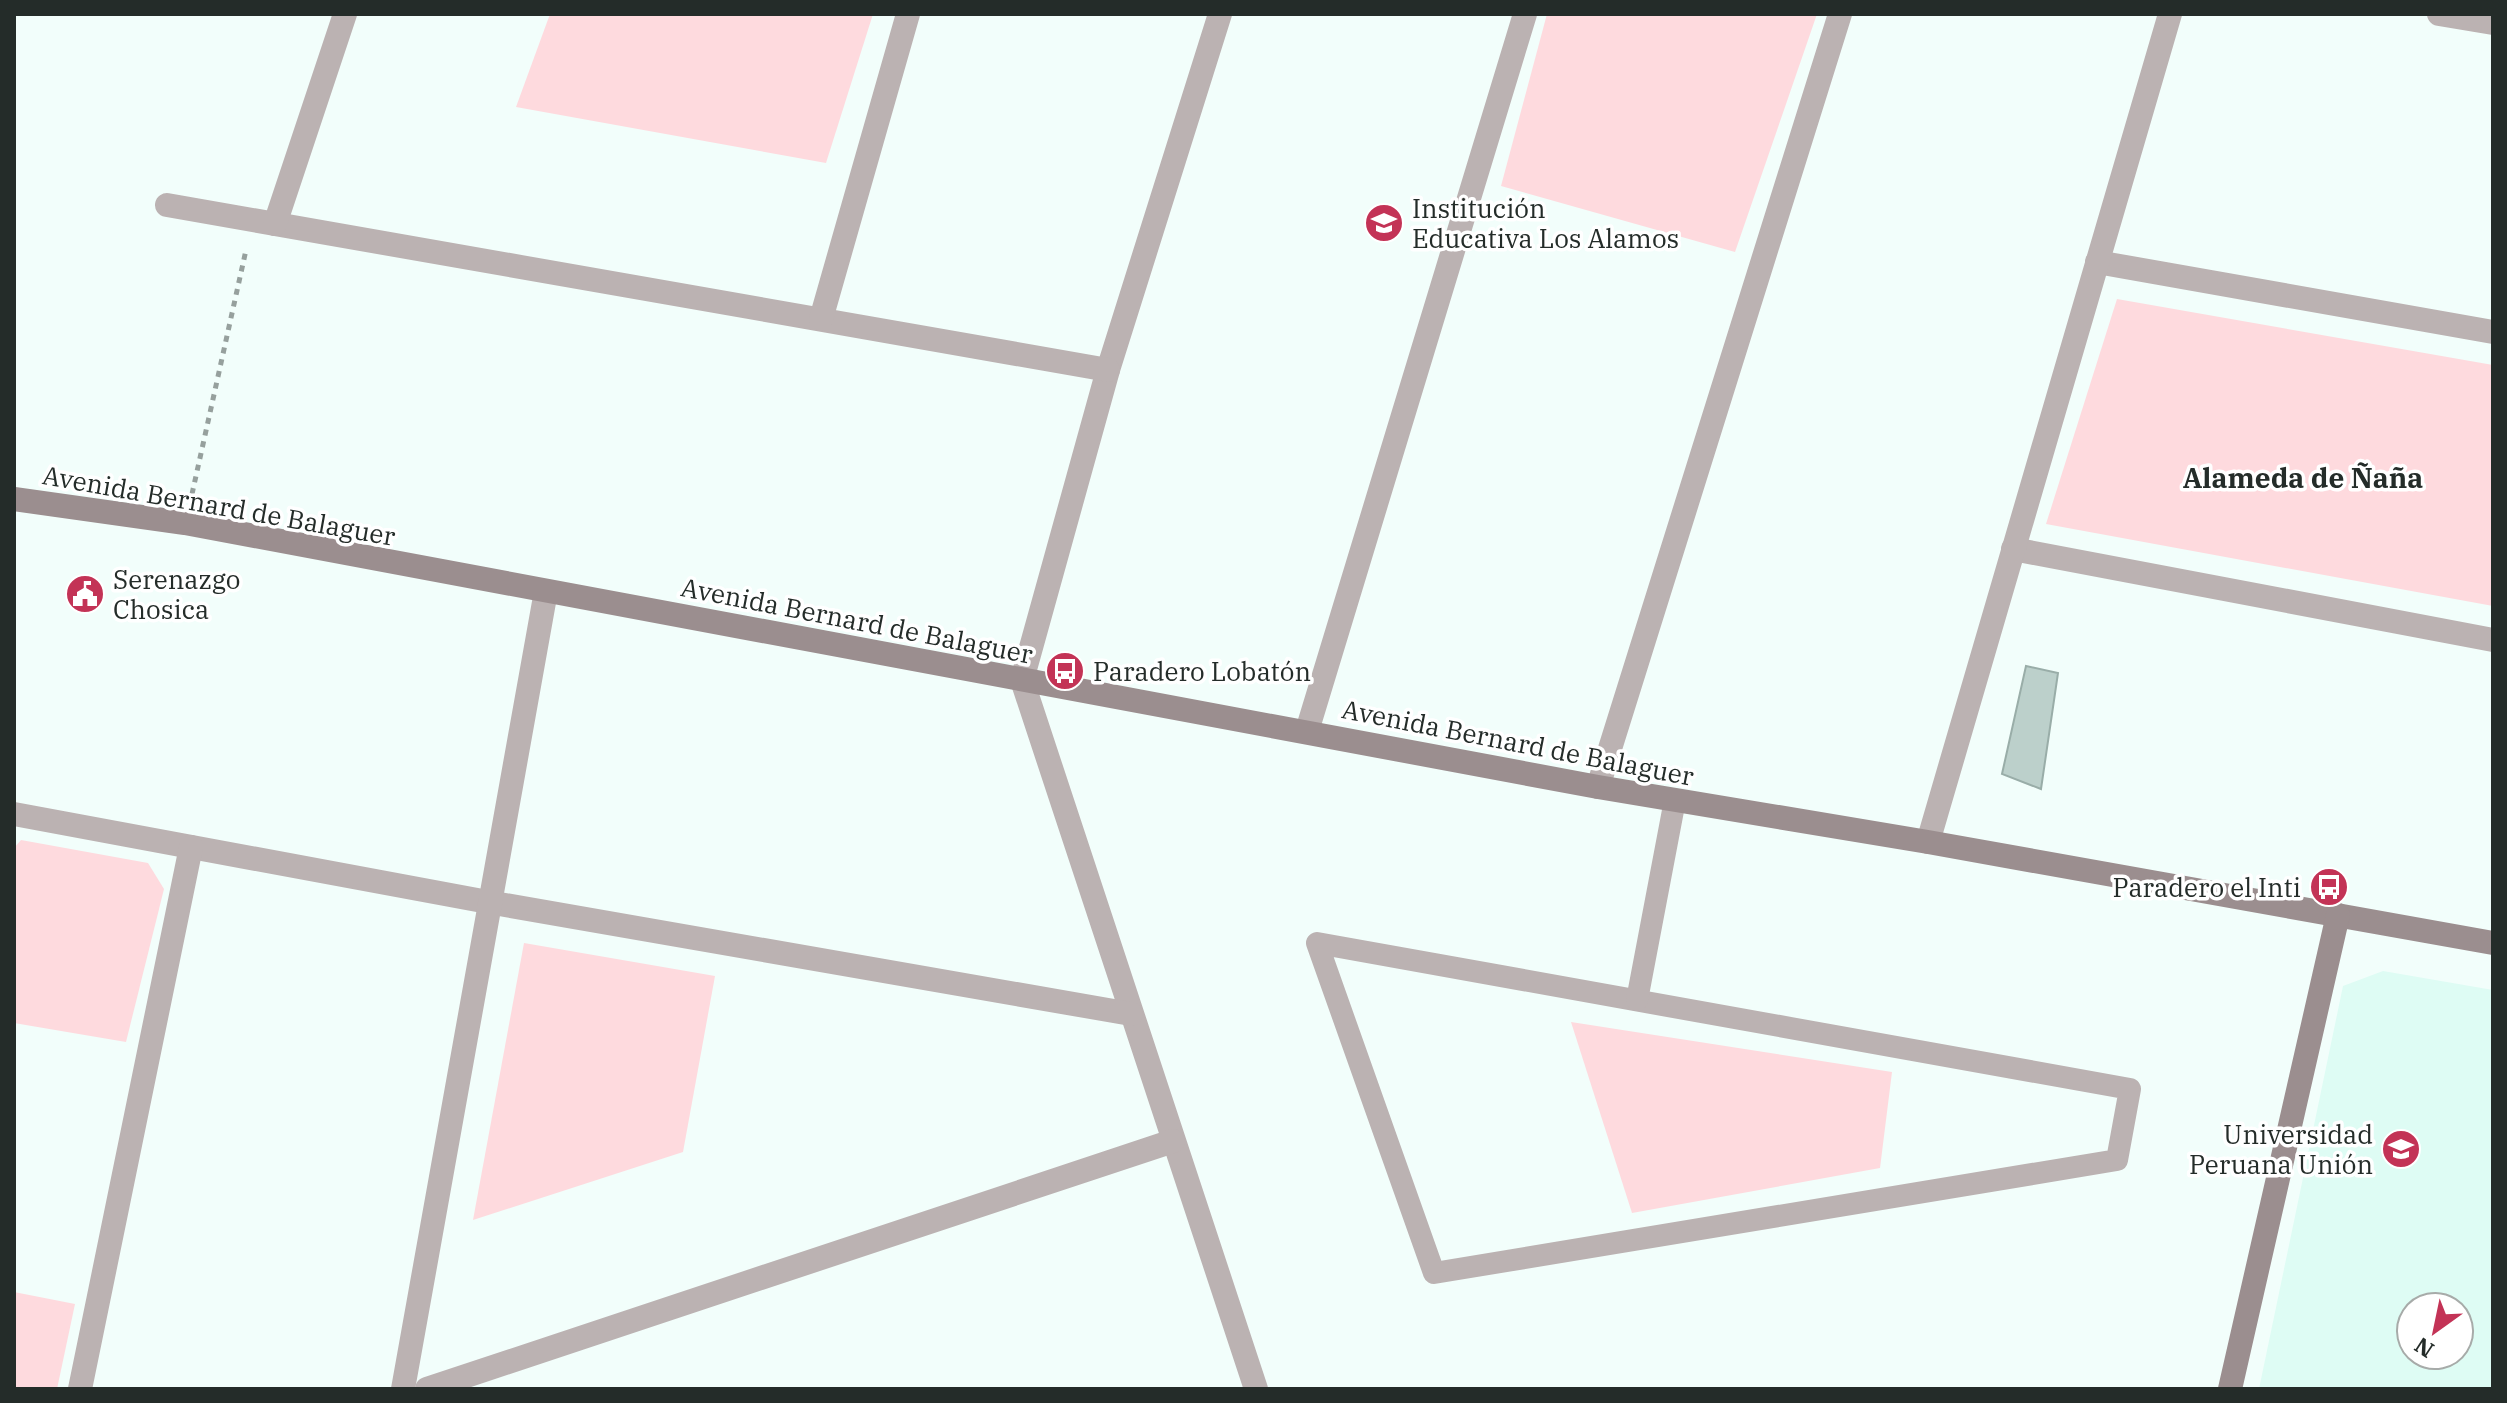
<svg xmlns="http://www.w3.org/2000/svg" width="2507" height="1403" viewBox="0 0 2507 1403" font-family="'IBM Plex Serif',serif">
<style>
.built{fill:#defcf4;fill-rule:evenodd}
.green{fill:#fedade}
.building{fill:#bcd0cb;stroke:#99ada8;stroke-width:2}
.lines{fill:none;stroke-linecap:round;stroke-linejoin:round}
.path{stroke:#96a09d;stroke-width:5;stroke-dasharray:6 6;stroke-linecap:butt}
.lane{stroke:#bbb2b2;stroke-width:22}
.street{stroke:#bbb2b2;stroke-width:24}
.secondary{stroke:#9b8e8f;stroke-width:24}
.labels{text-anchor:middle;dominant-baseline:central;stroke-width:7;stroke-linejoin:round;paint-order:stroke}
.poi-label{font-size:26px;fill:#242c29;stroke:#fff;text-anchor:start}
.street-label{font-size:26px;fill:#242c29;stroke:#fff}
.neighbourhood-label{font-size:28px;font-weight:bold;fill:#242c29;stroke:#fff}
</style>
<rect width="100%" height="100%" fill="#f2fefb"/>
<path class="built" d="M 2383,971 L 2493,990 L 2493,1389 L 2259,1389 L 2343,986 ZM 2411,1307 L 2459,1307 L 2459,1355 L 2411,1355 Z"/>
<g class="green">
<polygon points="550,14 873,14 826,163 516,107"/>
<polygon points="1547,14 1817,14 1735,252 1501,186"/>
<polygon points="2117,299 2493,365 2493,606 2046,524"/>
<polygon points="21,840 148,863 164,889 126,1042 14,1023 14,848"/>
<polygon points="524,943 715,976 683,1152 473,1220"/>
<polygon points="1571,1022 1892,1072 1880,1168 1632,1213"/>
<polygon points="14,1292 75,1304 57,1389 14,1389"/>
</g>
<polygon class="building" points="2026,666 2058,673 2041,789 2002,774"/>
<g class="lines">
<polyline class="path" points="192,494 246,250"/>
<g class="lane">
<polygon points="1317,943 2130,1089 2117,1160 1434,1273"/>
<polyline points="1637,1000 1675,800"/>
</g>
<g class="street">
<polyline points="1220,14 1108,370 1022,680 1256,1389"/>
<polyline points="2439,14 2493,23"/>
<polyline points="167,205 1108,370"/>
<polyline points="275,224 345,14"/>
<polyline points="2097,262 2493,332"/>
<polyline points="821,319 908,14"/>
<polyline points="2013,549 2493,640"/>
<polyline points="1307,731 1525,14"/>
<polyline points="1598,787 1840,14"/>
<polyline points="14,814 488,902 1131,1014"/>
<polyline points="1928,842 2170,14"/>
<polyline points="80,1389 191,847"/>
<polyline points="403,1389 546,591"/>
<polyline points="427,1389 1173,1141"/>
</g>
<g class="secondary">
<polyline points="14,499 185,523 1598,787 1928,842 2493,943"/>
<polyline points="2230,1389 2338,915"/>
</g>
</g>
<defs>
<g id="school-disc" transform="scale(2)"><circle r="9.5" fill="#c33356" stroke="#fff"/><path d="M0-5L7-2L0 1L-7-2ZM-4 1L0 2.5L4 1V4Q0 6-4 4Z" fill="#fff"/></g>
<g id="civic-disc" transform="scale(2)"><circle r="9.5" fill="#c33356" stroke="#fff"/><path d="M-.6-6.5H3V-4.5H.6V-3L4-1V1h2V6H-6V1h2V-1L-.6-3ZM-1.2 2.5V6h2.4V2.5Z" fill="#fff"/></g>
<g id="bus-disc" transform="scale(2)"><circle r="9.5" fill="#c33356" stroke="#fff"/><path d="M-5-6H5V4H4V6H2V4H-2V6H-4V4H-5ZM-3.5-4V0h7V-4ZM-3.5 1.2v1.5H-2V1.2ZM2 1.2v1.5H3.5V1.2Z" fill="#fff"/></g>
<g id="university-disc" transform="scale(2)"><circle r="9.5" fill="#c33356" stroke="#fff"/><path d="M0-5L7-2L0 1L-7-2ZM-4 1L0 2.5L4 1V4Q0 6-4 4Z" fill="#fff"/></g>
</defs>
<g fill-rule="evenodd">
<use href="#school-disc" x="1384" y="223"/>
<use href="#civic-disc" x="85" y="594"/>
<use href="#bus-disc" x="1065" y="671"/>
<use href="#bus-disc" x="2329" y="887"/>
<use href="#university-disc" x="2401" y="1149"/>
</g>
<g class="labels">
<g class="poi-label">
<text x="1412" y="208">Institución<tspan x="1412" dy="30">Educativa Los Alamos</tspan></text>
<text x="113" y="579">Serenazgo<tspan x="113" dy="30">Chosica</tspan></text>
<text x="1093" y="671">Paradero Lobatón</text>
<text x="2301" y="887" text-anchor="end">Paradero el Inti</text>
<text x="2373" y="1134" text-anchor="end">Universidad<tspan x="2373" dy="30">Peruana Unión</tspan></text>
</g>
<g class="street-label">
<text transform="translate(219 505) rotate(10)">Avenida Bernard de Balaguer</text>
<text transform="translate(857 620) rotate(11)">Avenida Bernard de Balaguer</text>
<text transform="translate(1518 742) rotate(11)">Avenida Bernard de Balaguer</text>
</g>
<g class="neighbourhood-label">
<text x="2303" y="477">Alameda de Ñaña</text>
</g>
</g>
<rect width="2507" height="1403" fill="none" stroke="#242c29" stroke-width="32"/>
<g transform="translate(2435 1331) rotate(213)"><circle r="38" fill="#ffffff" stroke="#a7aba9" stroke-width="2"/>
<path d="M0-6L14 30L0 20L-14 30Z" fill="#c33356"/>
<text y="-12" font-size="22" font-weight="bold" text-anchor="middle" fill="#242c29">N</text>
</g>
</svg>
